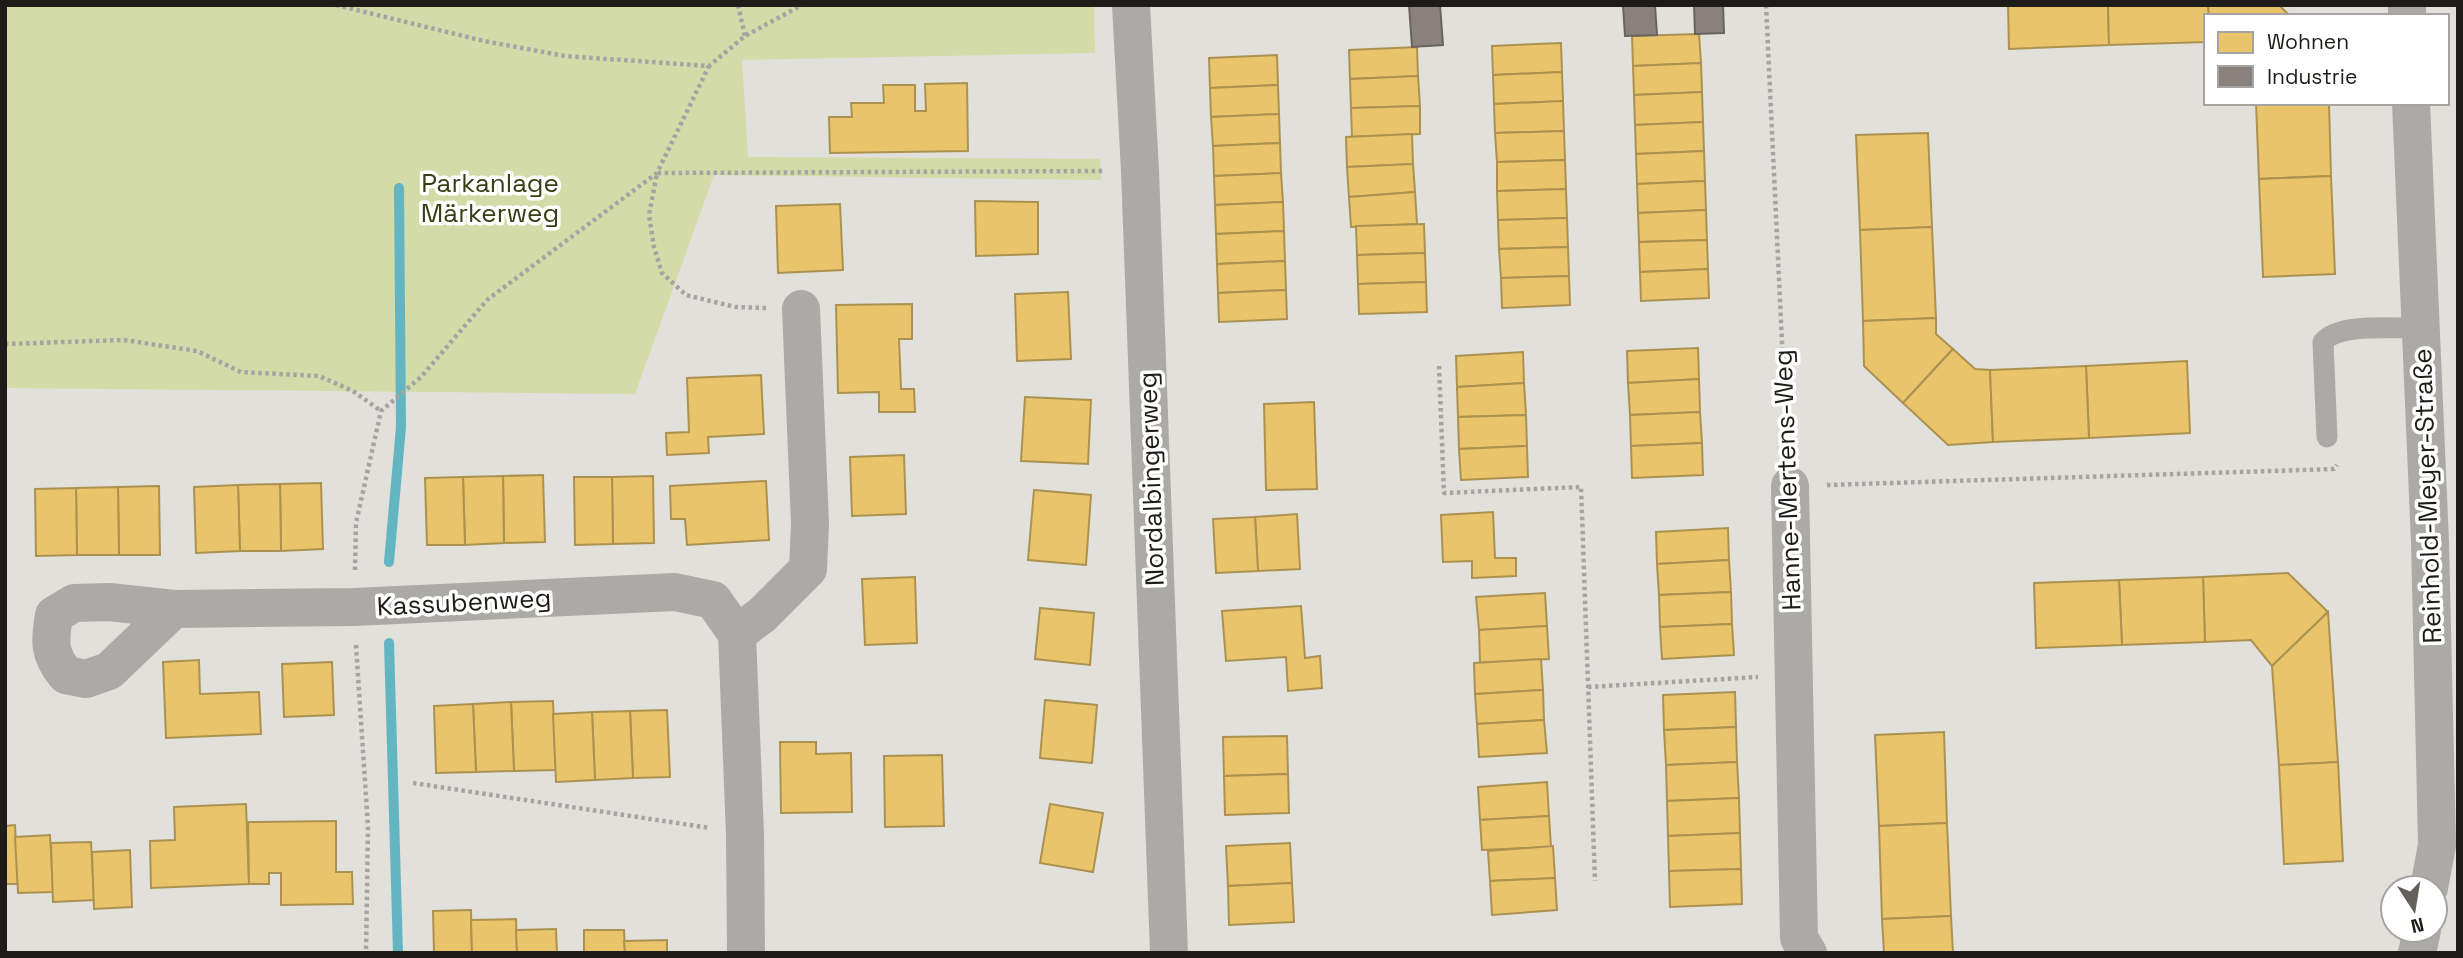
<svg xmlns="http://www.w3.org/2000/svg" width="2463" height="958" viewBox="0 0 2463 958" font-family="'Space Grotesk',sans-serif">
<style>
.green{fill:#d3dba8}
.homes{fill:#e9c46a;stroke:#ac9251;stroke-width:2}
.industry{fill:#8a817c;stroke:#6a635e;stroke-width:2}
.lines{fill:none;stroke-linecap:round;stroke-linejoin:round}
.stream{stroke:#63b6c1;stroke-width:10}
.path{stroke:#a6a4a3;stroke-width:4.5;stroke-dasharray:3.5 3.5;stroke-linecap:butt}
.service{stroke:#abaaa7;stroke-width:21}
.minor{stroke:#abaaa7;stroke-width:38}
.labels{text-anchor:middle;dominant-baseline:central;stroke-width:7;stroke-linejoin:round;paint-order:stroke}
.park-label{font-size:26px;fill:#363e13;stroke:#fff}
.street-label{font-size:26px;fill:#1e1c18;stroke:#fff}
</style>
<rect width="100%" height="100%" fill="#e2e0da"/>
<polygon class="green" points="5,5 1094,5 1095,53 742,60 748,157 1100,159 1101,180 714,175 635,394 5,388"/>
<g class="homes">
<polygon points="2008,5 2108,5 2109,45 2009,49"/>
<polygon points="2108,5 2208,5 2209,16 2206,16 2206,42 2109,45"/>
<polygon points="2208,5 2279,5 2290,16 2209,16"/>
<polygon points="1699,34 1701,63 1633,66 1632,36"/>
<polygon points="1561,43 1562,72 1493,75 1492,46"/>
<polygon points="1417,47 1418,76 1350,79 1349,50"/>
<polygon points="1277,55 1278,85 1210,88 1209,58"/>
<polygon points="1701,63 1702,92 1634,95 1633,66"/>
<polygon points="1562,72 1563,101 1494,104 1493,75"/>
<polygon points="1418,76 1420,106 1351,108 1350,79"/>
<polygon points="967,83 968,151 830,153 829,117 852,117 851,103 884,103 883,85 915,85 915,111 926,111 925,84"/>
<polygon points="1278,85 1279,114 1211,117 1210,88"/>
<polygon points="1702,92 1703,122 1635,125 1634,95"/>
<polygon points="1563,101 1564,131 1495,133 1494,104"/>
<polygon points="2256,103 2329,103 2331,176 2259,179"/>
<polygon points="1420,106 1420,134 1352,137 1351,108"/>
<polygon points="1279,114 1280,143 1213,146 1211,117"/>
<polygon points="1703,122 1704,151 1636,154 1635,125"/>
<polygon points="1564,131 1565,160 1497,162 1495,133"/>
<polygon points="1928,133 1932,227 1860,230 1856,135"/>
<polygon points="1412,134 1413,164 1347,167 1346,137"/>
<polygon points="1280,143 1281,173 1214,176 1213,146"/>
<polygon points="1704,151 1705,181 1637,184 1636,154"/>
<polygon points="1565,160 1566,189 1497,191 1497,162"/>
<polygon points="1413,164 1415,192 1349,197 1347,167"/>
<polygon points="1281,173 1283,202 1215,205 1214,176"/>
<polygon points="2331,176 2335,274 2263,277 2259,179"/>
<polygon points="1705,181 1706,210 1638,213 1637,184"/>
<polygon points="1566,189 1567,218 1498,220 1497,191"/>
<polygon points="1415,192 1417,224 1351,227 1349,197"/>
<polygon points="975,201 1038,202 1038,254 976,256"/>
<polygon points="1283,202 1284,231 1216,234 1215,205"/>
<polygon points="840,204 843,270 778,273 776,206"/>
<polygon points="1706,210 1707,240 1639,242 1638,213"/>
<polygon points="1567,218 1568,247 1499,249 1498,220"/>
<polygon points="1424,224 1425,253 1357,255 1356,226"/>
<polygon points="1932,227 1936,318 1863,321 1860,230"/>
<polygon points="1284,231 1285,261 1217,264 1216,234"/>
<polygon points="1707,240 1708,269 1640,272 1639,242"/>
<polygon points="1568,247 1569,276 1501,278 1499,249"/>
<polygon points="1425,253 1426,282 1358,284 1357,255"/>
<polygon points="1285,261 1286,290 1218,293 1217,264"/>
<polygon points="1708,269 1709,298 1641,301 1640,272"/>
<polygon points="1569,276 1570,305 1502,308 1501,278"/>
<polygon points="1426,282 1427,312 1359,314 1358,284"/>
<polygon points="1286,290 1287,319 1219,322 1218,293"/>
<polygon points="1068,292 1071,359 1017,361 1015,294"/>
<polygon points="912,304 912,339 899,339 901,389 914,389 915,412 879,412 879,392 838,393 836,305"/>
<polygon points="1936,318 1936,334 1953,349 1903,403 1864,366 1863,321"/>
<polygon points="1698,348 1699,379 1628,383 1627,351"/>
<polygon points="1953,349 1975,369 1990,370 1993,442 1948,445 1903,403"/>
<polygon points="1523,352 1524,383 1457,387 1456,356"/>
<polygon points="2187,361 2190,433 2089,438 2086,366"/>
<polygon points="2086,366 2089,438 1993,442 1990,370"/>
<polygon points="761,375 764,434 708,437 709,453 667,455 666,433 689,432 687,378"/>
<polygon points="1699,379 1700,412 1630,415 1628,383"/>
<polygon points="1524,383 1526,415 1458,417 1457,387"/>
<polygon points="1025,397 1091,400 1088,464 1021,461"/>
<polygon points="1314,402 1317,489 1266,490 1264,404"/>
<polygon points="1700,412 1702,443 1631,446 1630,415"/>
<polygon points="1526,415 1527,446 1459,449 1458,417"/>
<polygon points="1702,443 1703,475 1632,478 1631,446"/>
<polygon points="1527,446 1528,477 1461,480 1459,449"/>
<polygon points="904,455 906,514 852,516 850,457"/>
<polygon points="543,475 545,542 504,543 503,476"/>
<polygon points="503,476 504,543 465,545 463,477"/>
<polygon points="653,476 654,543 613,544 612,477"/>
<polygon points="463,477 465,545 427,545 425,478"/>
<polygon points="574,477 612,477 613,544 575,545"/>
<polygon points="766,481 769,540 687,545 685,519 671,519 670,486"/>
<polygon points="321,483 323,549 281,551 280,484"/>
<polygon points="280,484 281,551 240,551 238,485"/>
<polygon points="238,485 240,551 196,553 194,487"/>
<polygon points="159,486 160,555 119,555 118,487"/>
<polygon points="118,487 119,555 77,555 76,488"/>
<polygon points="76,488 77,555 36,556 35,489"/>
<polygon points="1034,490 1091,495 1086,565 1028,560"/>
<polygon points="1493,512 1495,558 1516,558 1516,576 1472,578 1472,561 1443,562 1441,515"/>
<polygon points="1297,514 1300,569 1258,571 1255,517"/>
<polygon points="1255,517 1258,571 1216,573 1213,519"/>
<polygon points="1728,528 1729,560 1657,564 1656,532"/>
<polygon points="1729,560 1731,592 1659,595 1657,564"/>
<polygon points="2288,573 2328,612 2272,666 2251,640 2205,642 2203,577"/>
<polygon points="915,577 917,643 865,645 862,579"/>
<polygon points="2203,577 2205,642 2122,645 2119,580"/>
<polygon points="2119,580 2122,645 2036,648 2034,583"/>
<polygon points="1731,592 1732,624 1660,627 1659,595"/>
<polygon points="1545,593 1547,626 1479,630 1476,597"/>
<polygon points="1301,606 1305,658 1320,656 1322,688 1288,691 1286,657 1226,661 1222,611"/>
<polygon points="1040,608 1094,613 1090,665 1035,659"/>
<polygon points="2328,612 2338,762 2279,765 2272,666"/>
<polygon points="1732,624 1734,655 1662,659 1660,627"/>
<polygon points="1547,626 1549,659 1480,663 1479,630"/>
<polygon points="1541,659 1543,690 1475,694 1474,663"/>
<polygon points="199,660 200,694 259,692 261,734 166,738 163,662"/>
<polygon points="332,662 334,715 284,717 282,664"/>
<polygon points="1543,690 1544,720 1477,724 1475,694"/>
<polygon points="1735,692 1736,727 1664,730 1663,695"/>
<polygon points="1045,700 1097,705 1092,763 1040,758"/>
<polygon points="553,701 556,770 514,771 511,702"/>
<polygon points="511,702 514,771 476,772 473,704"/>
<polygon points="473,704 476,772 436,773 434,706"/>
<polygon points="667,710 670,777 633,778 630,711"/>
<polygon points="630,711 633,778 595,780 592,712"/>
<polygon points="592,712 595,780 556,782 553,714"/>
<polygon points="1544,720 1547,753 1479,757 1477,724"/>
<polygon points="1736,727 1737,762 1666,765 1664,730"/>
<polygon points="1944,732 1947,823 1879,826 1875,735"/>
<polygon points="1287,736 1288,774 1224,776 1223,737"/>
<polygon points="780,742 816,742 816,754 851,753 852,812 781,813"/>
<polygon points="942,755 944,826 885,827 884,756"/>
<polygon points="1737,762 1739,798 1667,801 1666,765"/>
<polygon points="2338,762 2343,861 2284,864 2279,765"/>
<polygon points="1288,774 1289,813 1225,815 1224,776"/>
<polygon points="1547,782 1549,816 1480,820 1478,787"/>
<polygon points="1739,798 1740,833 1668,836 1667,801"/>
<polygon points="246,804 249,884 151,888 150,841 175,840 174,807"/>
<polygon points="1050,804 1103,813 1093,872 1040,863"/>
<polygon points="1549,816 1551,847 1482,850 1480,820"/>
<polygon points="336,821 336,872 352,872 353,904 281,905 281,873 269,873 269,884 249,884 248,822"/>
<polygon points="1947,823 1951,916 1882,919 1879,826"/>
<polygon points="15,825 18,884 5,884 5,826"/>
<polygon points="1740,833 1741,869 1669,871 1668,836"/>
<polygon points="50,835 53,892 18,893 15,837"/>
<polygon points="91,842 94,900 53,902 51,843"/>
<polygon points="1290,843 1292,883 1228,886 1226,846"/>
<polygon points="1553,846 1555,878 1490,881 1488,851"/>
<polygon points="130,850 132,907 94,909 92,852"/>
<polygon points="1741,869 1742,904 1670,907 1669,871"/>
<polygon points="1555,878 1557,910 1492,915 1490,881"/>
<polygon points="1292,883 1294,922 1229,925 1228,886"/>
<polygon points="471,910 472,953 434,953 433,911"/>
<polygon points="1951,916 1953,953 1884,953 1882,919"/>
<polygon points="516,919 517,953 472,953 471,920"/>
<polygon points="556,929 557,953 517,953 516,930"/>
<polygon points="584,930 624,930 625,953 584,953"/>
<polygon points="667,940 667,953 625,953 624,941"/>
</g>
<g class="industry">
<polygon points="1409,5 1440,5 1443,45 1412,47"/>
<polygon points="1623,5 1655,5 1657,35 1625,36"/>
<polygon points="1694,5 1723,5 1724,33 1695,34"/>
</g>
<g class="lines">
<g class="stream">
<polyline points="389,562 401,427 399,188"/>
<polyline points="389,643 398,953"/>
</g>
<g class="path">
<polyline points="336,5 484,41 565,56 709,66 745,36 802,5"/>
<polyline points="738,5 745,36"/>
<polyline points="1766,5 1787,448"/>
<polyline points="766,308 735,307 686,295 662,273 654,247 649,215 657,173 1104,171"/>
<polyline points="5,344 124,340 197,351 241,372 319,376 353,391 381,411"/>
<polyline points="1439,366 1444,493 1581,487 1595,881"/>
<polyline points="1827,485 2334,469 2337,465"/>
<polyline points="355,570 356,523 381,411 421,377 487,300 657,173 709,66"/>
<polyline points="356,645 368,827 366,953"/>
<polyline points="1588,687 1758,677"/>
<polyline points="413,783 710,828"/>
</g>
<path class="service" d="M 2327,437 L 2323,342 C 2339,322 2396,329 2421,328"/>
<g class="minor">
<polyline points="1131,5 1140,171 1169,953"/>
<polyline points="2407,5 2407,16"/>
<polyline points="2411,103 2430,542 2437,845 2429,888"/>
<polyline points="1790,486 1799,938 1808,953"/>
<path d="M 174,609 L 109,671 L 86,679 L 66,675 C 48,653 50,642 54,615 L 74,603 L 109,602 L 174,609 L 354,607 L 675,592 L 713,600 L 737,634 L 745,834 L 746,953"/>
<polyline points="737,634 762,615 808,569 810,524 801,309"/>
<polyline points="2417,953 2422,930"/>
</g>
</g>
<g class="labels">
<g class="park-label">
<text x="490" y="183">Parkanlage<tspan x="490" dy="30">Märkerweg</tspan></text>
</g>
<g class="street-label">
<text transform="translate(1151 479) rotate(-92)">Nordalbingerweg</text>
<text transform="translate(1787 480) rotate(-92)">Hanne-Mertens-Weg</text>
<text transform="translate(2427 496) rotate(-92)">Reinhold-Meyer-Straße</text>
<text transform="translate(464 602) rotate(-3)">Kassubenweg</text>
</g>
</g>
<rect width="2463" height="958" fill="none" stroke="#1e1c18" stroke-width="14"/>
<rect x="2204" y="14" width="245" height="91" fill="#ffffff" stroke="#a5a4a3" stroke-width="2"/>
<rect x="2218" y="32" width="35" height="21" fill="#e9c46a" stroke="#a5a4a3" stroke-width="2"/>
<text x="2267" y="49" font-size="21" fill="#1e1c18">Wohnen</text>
<rect x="2218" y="66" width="35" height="21" fill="#8a817c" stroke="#a5a4a3" stroke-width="2"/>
<text x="2267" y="84" font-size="21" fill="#1e1c18">Industrie</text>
<g transform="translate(2414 909) rotate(168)"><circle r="33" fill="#ffffff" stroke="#a5a4a3" stroke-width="2"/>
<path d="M0-5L12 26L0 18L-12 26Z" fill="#63615c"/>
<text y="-10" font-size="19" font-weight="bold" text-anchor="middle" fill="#1e1c18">N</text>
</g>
</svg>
